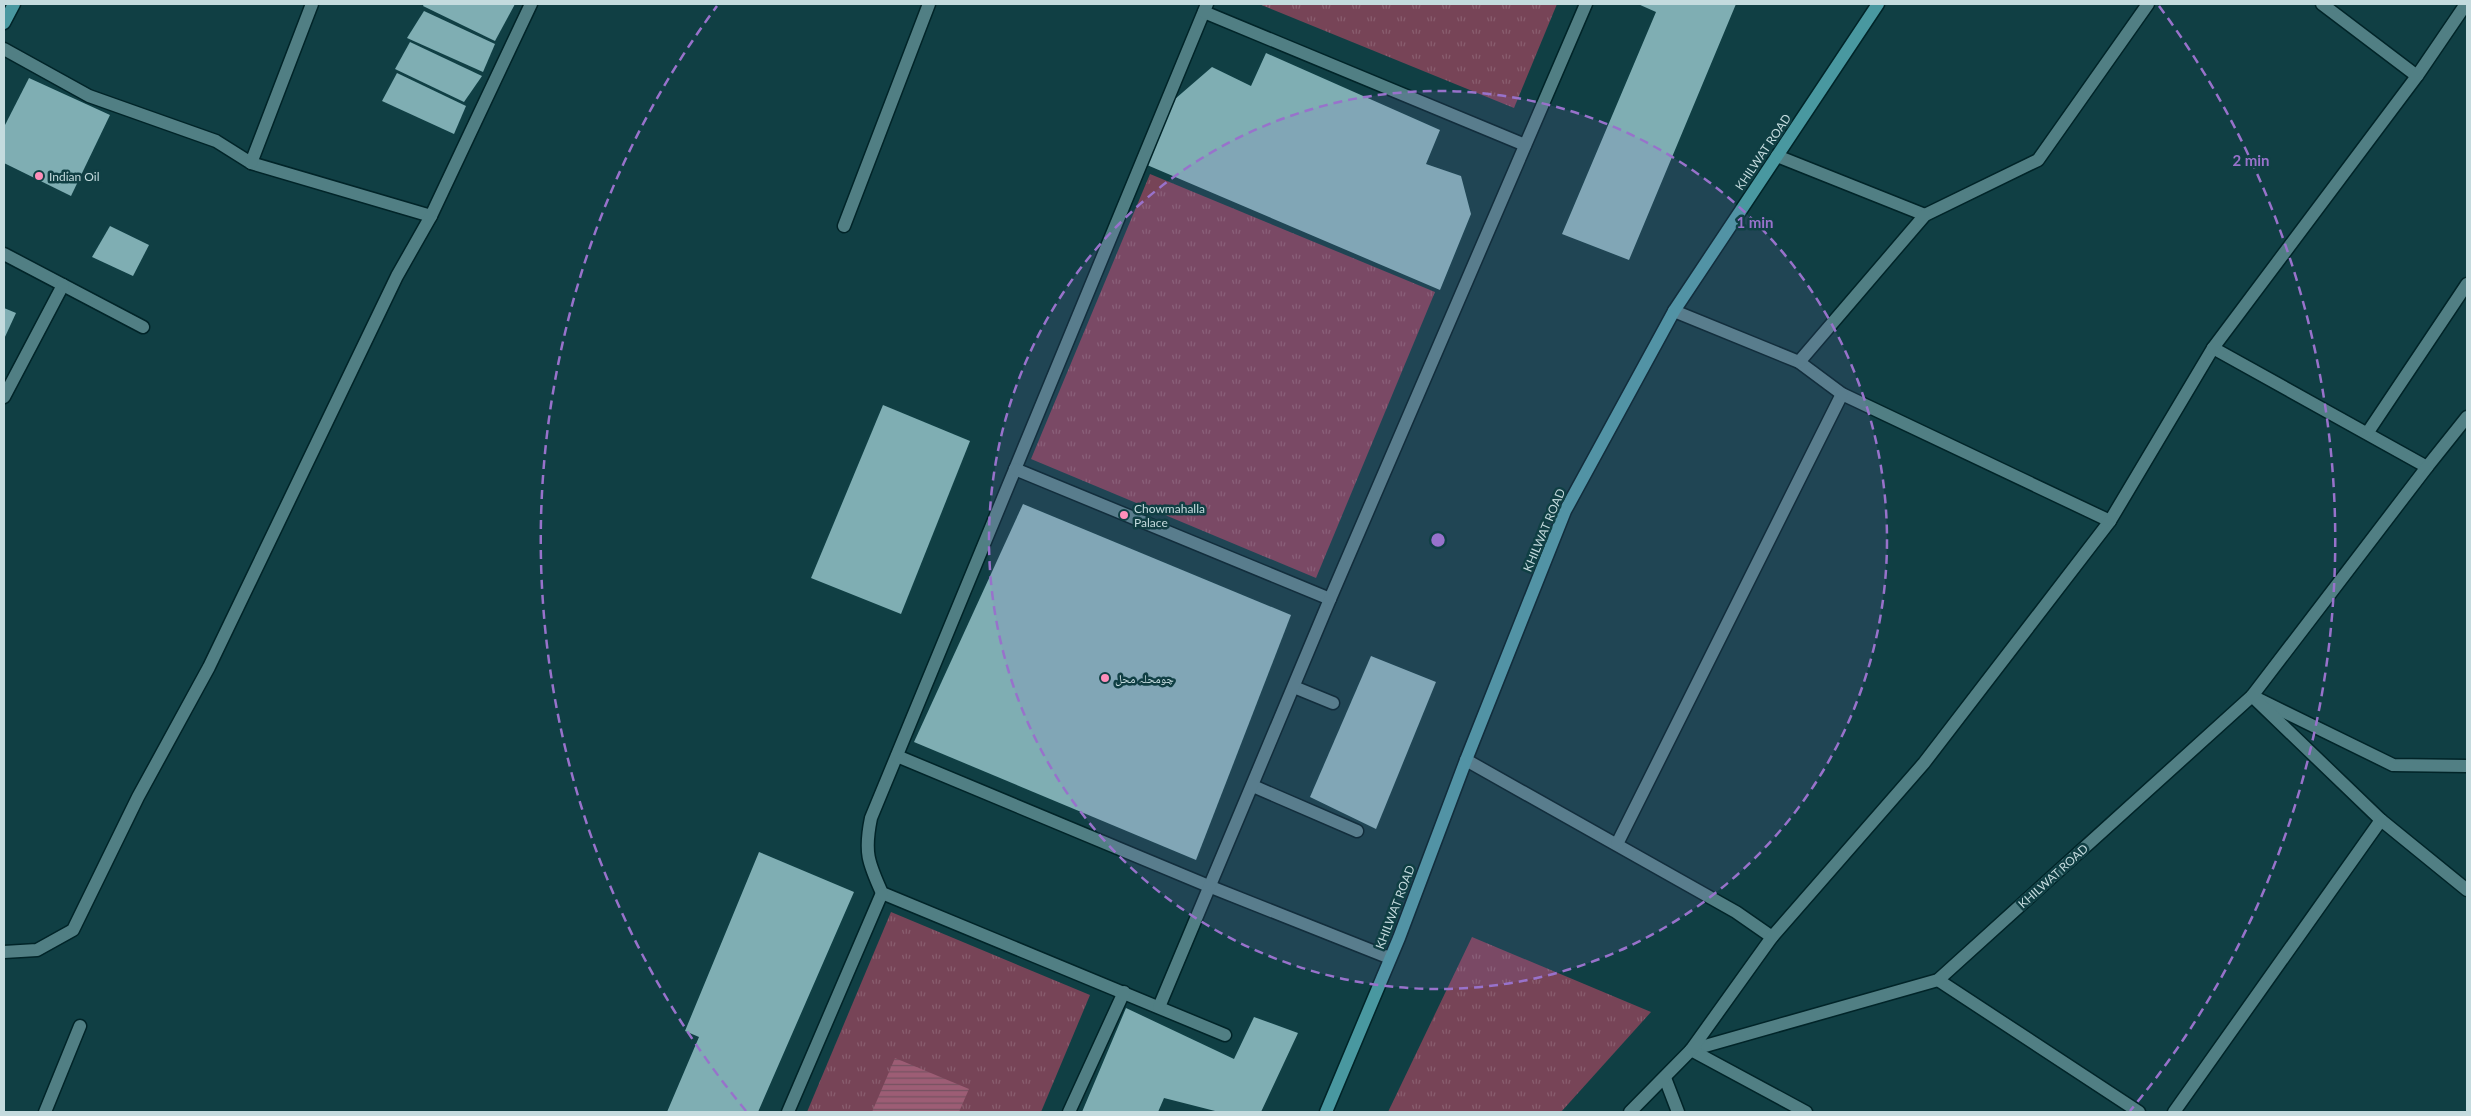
<svg xmlns="http://www.w3.org/2000/svg" width="2471" height="1116" viewBox="0 0 2471 1116" font-family="Lato,'Noto Naskh Arabic',sans-serif">
<style>
.park{fill:url(#park-tufts)}
.water{fill:url(#water-rules)}
.building{fill:#7faeb3}
.lines{fill:none;stroke-linecap:round;stroke-linejoin:round}
.lane-casing{stroke:#012428;stroke-width:15}
.street-casing{stroke:#012428;stroke-width:15}
.primary-casing{stroke:#012428;stroke-width:15}
.lane{stroke:#517f84;stroke-width:12}
.street{stroke:#517f84;stroke-width:12}
.primary{stroke:#4998a0;stroke-width:12}
.ring{fill:none;stroke:#9872cb;stroke-width:2.5;stroke-dasharray:9 6}
.poi-dot{fill:#ff8eba;stroke:#103f44;stroke-width:2}
.labels{text-anchor:middle;dominant-baseline:central;stroke-width:5;stroke-linejoin:round;paint-order:stroke}
.street-label{font-size:12px;fill:#c4dbde;stroke:#103f44}
.poi-label{font-size:12px;fill:#c4dbde;stroke:#103f44;text-anchor:start}
.centre{fill:#9872cb;stroke:#103f44;stroke-width:2.5}
.ring-label{font-size:15px;text-anchor:middle;font-weight:bold;fill:#9872cb;stroke:#103f44;stroke-width:5;stroke-linejoin:round;paint-order:stroke}
</style>
<defs>
<pattern id="park-tufts" width="24" height="20" patternUnits="userSpaceOnUse" patternTransform="scale(1.25)"><rect width="24" height="20" fill="#774457"/><path d="M3 7l-1-3M5 7V3M7 7l1-3M15 17l-1-3M17 17v-4M19 17l1-3" fill="none" stroke="#895e6f"/></pattern>
<pattern id="water-rules" width="6" height="5" patternUnits="userSpaceOnUse" patternTransform="scale(1.25)"><rect width="6" height="5" fill="#9d5d75"/><path d="M0 2.5h6" fill="none" stroke="#765261"/></pattern>
</defs>
<rect width="100%" height="100%" fill="#103f44"/>
<g class="park">
<polygon points="1259,4 1557,4 1514,108"/>
<polygon points="1150,174 1435,292 1316,578 1031,459"/>
<polygon points="891,912 1090,995 1041,1112 807,1112"/>
<polygon points="1472,937 1651,1012 1561,1112 1388,1112"/>
</g>
<polygon class="water" points="895,1058 969,1089 959,1112 872,1112"/>
<g class="building">
<polygon points="424,4 515,4 495,41 423,6"/>
<polygon points="1638,4 1736,4 1629,260 1562,234 1656,12"/>
<polygon points="424,11 495,44 483,72 407,38"/>
<polygon points="410,42 482,76 464,102 395,69"/>
<polygon points="1266,53 1440,130 1426,164 1461,176 1471,214 1440,290 1147,165 1175,99 1212,67 1251,86"/>
<polygon points="397,73 466,106 454,134 382,101"/>
<polygon points="29,78 110,115 71,196 4,163 4,127"/>
<polygon points="110,226 149,245 133,276 92,257"/>
<polygon points="4,308 16,313 4,339"/>
<polygon points="883,405 970,441 901,614 811,578"/>
<polygon points="1023,504 1291,615 1196,860 914,742"/>
<polygon points="1371,656 1436,682 1376,829 1310,797"/>
<polygon points="759,852 854,892 758,1112 667,1112 699,1037 685,1031"/>
<polygon points="1126,1008 1234,1059 1254,1017 1298,1033 1261,1112 1219,1112 1164,1098 1158,1112 1082,1112"/>
</g>
<g class="lines">
<g class="lane-casing">
<g id="lane">
<path d="M 1207,4 L 871,818 C 864,852 868,862 882,893 L 1225,1035"/>
<polyline points="1204,12 1525,145"/>
<polyline points="1015,469 1330,599"/>
<polyline points="1294,687 1333,703"/>
<polyline points="897,756 1211,887 1390,958"/>
<polyline points="1253,786 1357,831"/>
<polyline points="1159,1007 1330,599 1586,4"/>
<polyline points="788,1112 882,893"/>
<polyline points="1069,1112 1124,992"/>
</g>
</g>
<g class="street-casing">
<g id="street">
<polyline points="2322,4 2417,76"/>
<polyline points="4,49 89,96 216,141 251,163 431,216"/>
<polyline points="1777,156 1925,215"/>
<polyline points="251,163 312,4"/>
<polyline points="844,226 929,4"/>
<polyline points="4,254 143,327"/>
<polyline points="1674,311 1799,362 1842,394 2110,521"/>
<polyline points="2213,348 2427,467"/>
<polyline points="1799,362 1925,215 2038,160 2148,4"/>
<polyline points="4,397 63,285"/>
<polyline points="2368,432 2467,284"/>
<polyline points="1466,760 1736,912 1772,937"/>
<polyline points="2381,820 2467,890"/>
<polyline points="1617,844 1842,394"/>
<polyline points="4,952 37,950 73,930 138,797 209,667 397,276 431,216 531,4"/>
<polyline points="1938,980 2139,1112"/>
<polyline points="1691,1050 1938,980 2252,696 2393,765 2467,766"/>
<polyline points="1691,1050 1806,1112"/>
<polyline points="1665,1078 1678,1112"/>
<polyline points="45,1112 80,1026"/>
<polyline points="1630,1112 1691,1050 1772,937 1924,763 2110,521 2213,348 2417,76 2466,4"/>
<polyline points="2174,1112 2381,820 2252,696 2427,467 2467,417"/>
</g>
</g>
<g class="primary-casing">
<g id="primary">
<polyline points="4,23 14,4"/>
<polyline points="1326,1112 1399,938 1466,760 1565,511 1674,311 1878,4"/>
</g>
</g>
<use href="#lane" class="lane"/>
<use href="#street" class="street"/>
<use href="#primary" class="primary"/>
</g>
<circle cx="1438" cy="540" r="449" fill="#9872cb" fill-opacity=".12"/>
<g class="ring">
<circle cx="1438" cy="540" r="449"/>
<path d="M746 1111A897 897 0 0 1 717 6M2159 6A897 897 0 0 1 2130 1111"/>
</g>
<g class="poi-dot">
<circle cx="39" cy="176" r="5"/>
<circle cx="1124" cy="515" r="5"/>
<circle cx="1105" cy="678" r="5"/>
</g>
<g class="labels">
<g class="street-label">
<text transform="translate(1763 152) rotate(-56)">KHILWAT ROAD</text>
<text transform="translate(1544 530) rotate(-67)">KHILWAT ROAD</text>
<text transform="translate(2053 876) rotate(-42)">KHILWAT ROAD</text>
<text transform="translate(1395 907) rotate(-69)">KHILWAT ROAD</text>
</g>
<g class="poi-label">
<text x="49" y="176">Indian Oil</text>
<text x="1134" y="508">Chowmahalla<tspan x="1134" dy="14">Palace</tspan></text>
<text x="1115" y="678">چومحلہ محل</text>
</g>
</g>
<circle cx="1438" cy="540" r="8" class="centre"/>
<g class="ring-label">
<text x="2251" y="166">2 min</text>
<text x="1755" y="228">1 min</text>
</g>
<rect width="2471" height="1116" fill="none" stroke="#c4dbde" stroke-width="10"/>
</svg>
